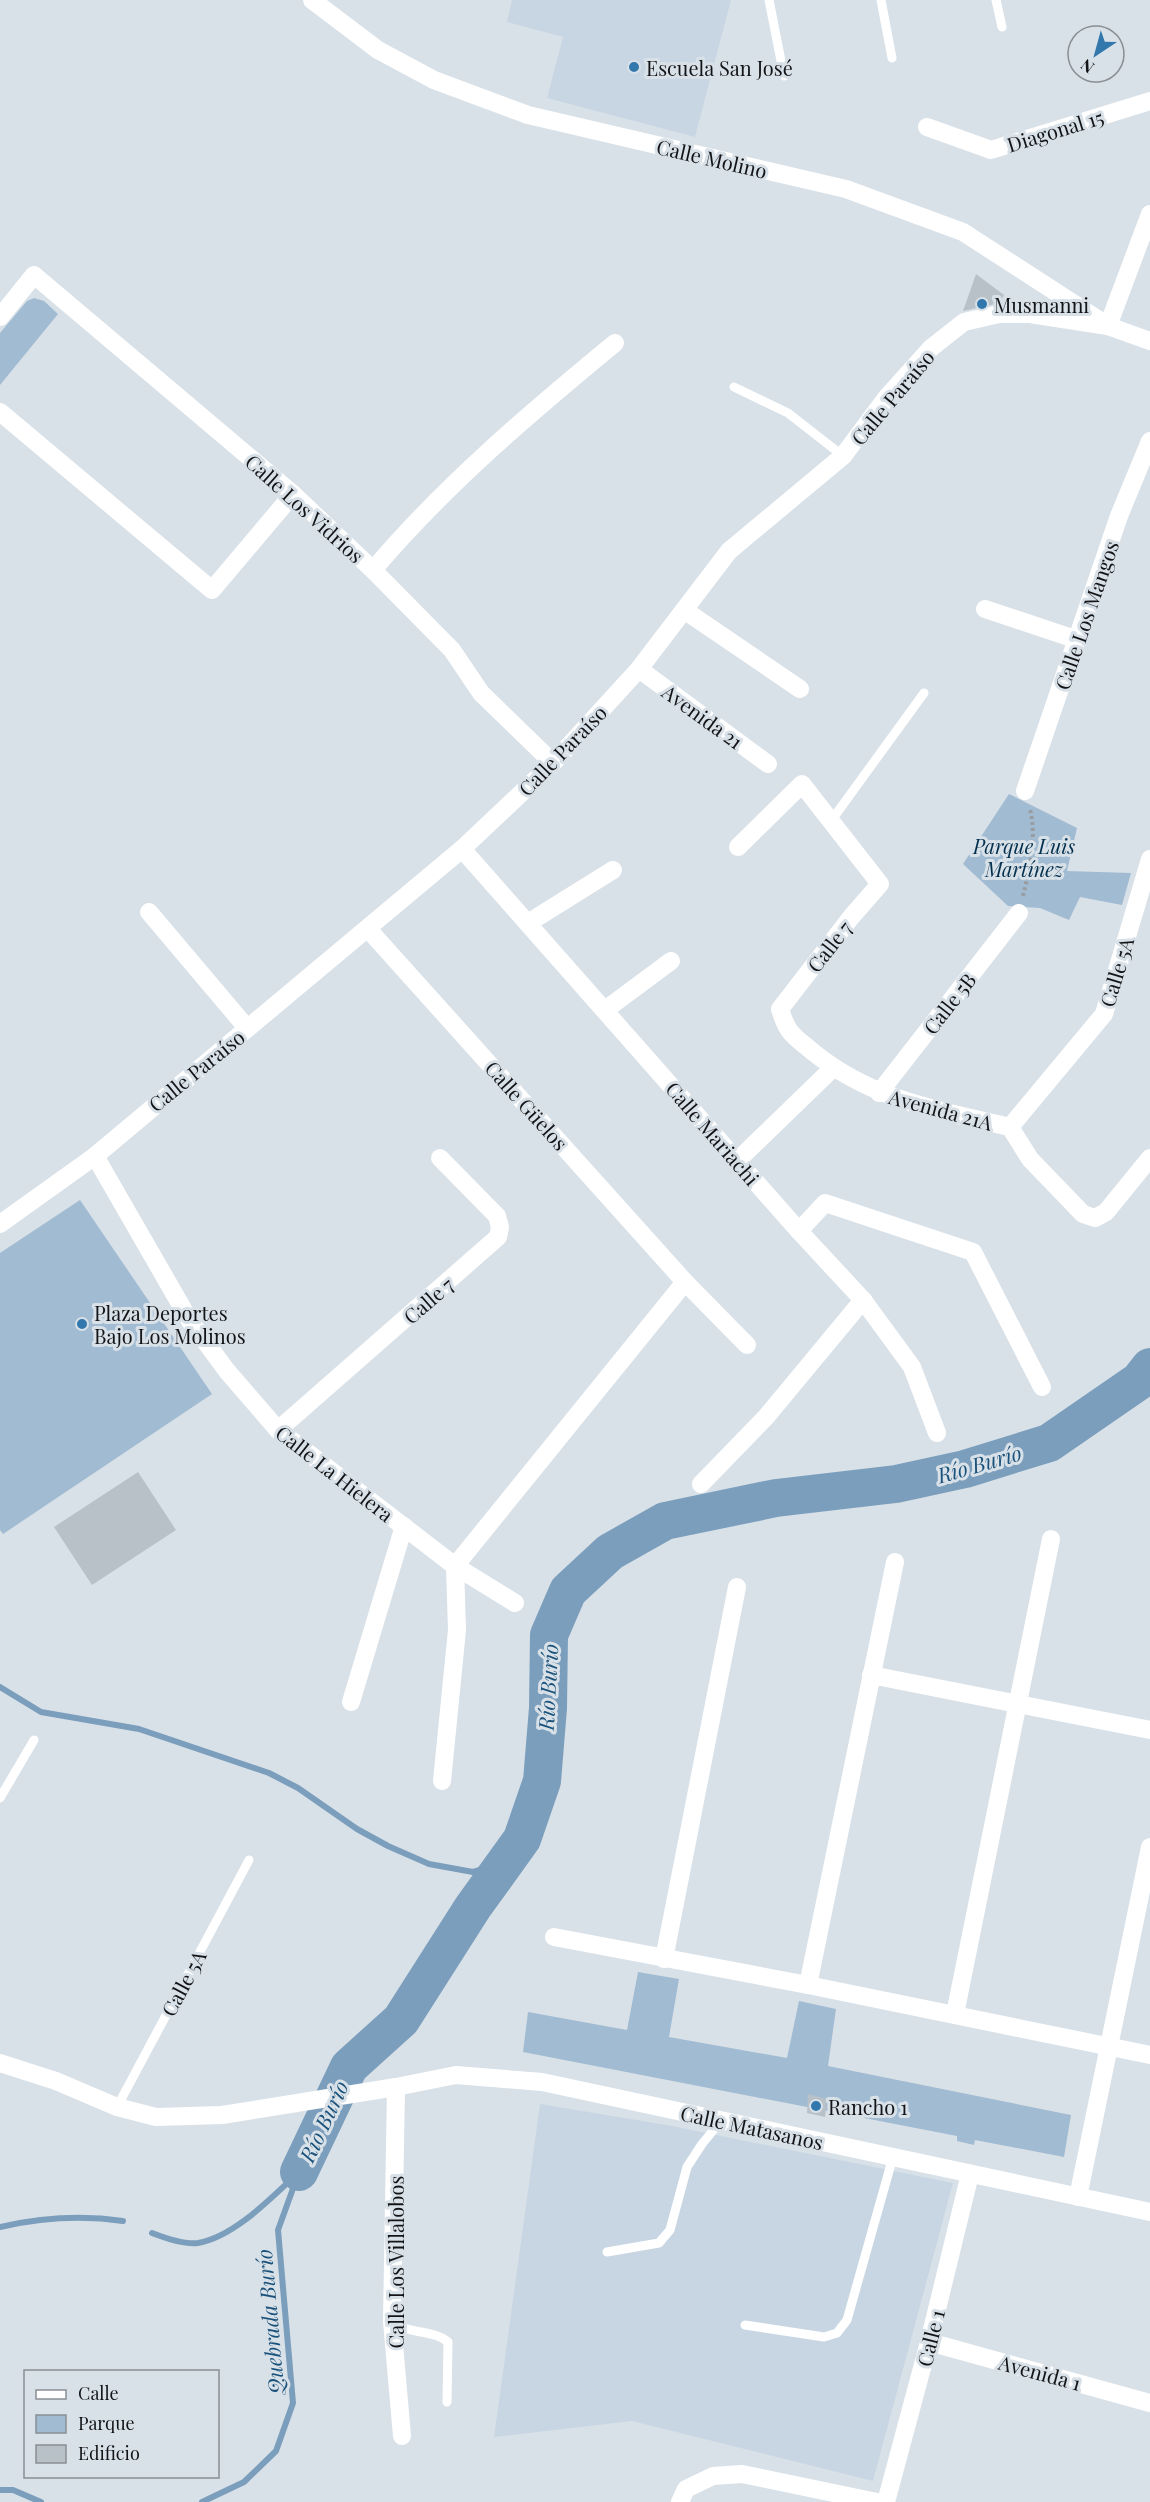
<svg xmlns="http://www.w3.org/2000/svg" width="1150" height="2502" viewBox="0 0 1150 2502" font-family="'Playfair Display',serif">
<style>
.built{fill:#c8d6e3}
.green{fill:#a1bbd2}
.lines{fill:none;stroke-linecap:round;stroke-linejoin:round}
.stream{stroke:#7b9ebc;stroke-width:6}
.river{stroke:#7b9ebc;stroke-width:38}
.building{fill:#b9c1c8}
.path{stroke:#979da3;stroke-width:4;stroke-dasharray:3 3;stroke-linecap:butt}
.lane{stroke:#fff;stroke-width:9}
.street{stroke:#fff;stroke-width:18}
.poi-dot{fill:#3378ad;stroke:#d9e1e8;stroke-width:2}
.labels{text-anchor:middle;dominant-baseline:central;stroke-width:6;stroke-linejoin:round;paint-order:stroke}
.poi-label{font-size:20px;fill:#121417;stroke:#d9e1e8;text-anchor:start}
.street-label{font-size:20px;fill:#121417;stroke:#d9e1e8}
.park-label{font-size:20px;font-style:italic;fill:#022f4d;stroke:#d9e1e8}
.water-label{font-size:21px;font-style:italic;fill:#1b527b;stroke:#d9e1e8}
</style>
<rect width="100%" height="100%" fill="#d9e1e8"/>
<g class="built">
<polygon points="512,0 731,0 695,137 547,98 563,37 507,22"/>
<polygon points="540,2104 667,2125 953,2183 873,2481 632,2421 494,2437"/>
</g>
<g class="green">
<polygon points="34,298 44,301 58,314 0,385 0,333 27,301"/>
<polygon points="1009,794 1077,828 1067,871 1131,873 1122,905 1080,897 1069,920 1040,908 1008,906 963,864"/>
<polygon points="80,1200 212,1394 3,1534 0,1530 0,1253"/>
<polygon points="638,1972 679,1979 669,2037 787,2058 799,2001 836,2009 828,2066 1071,2115 1064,2157 975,2140 974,2145 957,2141 957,2136 523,2052 528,2012 627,2030"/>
</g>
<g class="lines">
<g class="stream">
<polyline points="0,1687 41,1712 139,1729 269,1773 298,1788 357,1829 388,1846 429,1864 473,1872 504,1863"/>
<path d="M 0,2227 C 40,2218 82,2215 123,2221"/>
<path d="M 152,2233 C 165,2238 184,2245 198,2243 C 234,2237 271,2198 297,2174"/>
<polyline points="0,2490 13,2490 41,2502"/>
<polyline points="202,2502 244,2482 276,2451 293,2403 278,2230 299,2172"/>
</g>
<polyline class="river" points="299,2172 349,2067 401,2020 473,1907 522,1839 542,1781 548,1708 549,1635 568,1591 610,1552 665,1521 776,1498 896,1484 965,1469 1049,1443 1139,1381 1150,1367"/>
</g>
<g class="building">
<polygon points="976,274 1004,295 1000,303 963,311"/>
<polygon points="138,1472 176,1530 92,1585 54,1527"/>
<polygon points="808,2094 827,2099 825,2117 807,2113"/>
</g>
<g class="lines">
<path class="path" d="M 1023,896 C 1030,867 1037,838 1030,809"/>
<g class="lane">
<polyline points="769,0 784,76"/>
<polyline points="881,0 892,58"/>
<polyline points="996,0 1002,27"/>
<polyline points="734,387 788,413 843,456"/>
<polyline points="831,821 924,693"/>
<polyline points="0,1798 34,1740"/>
<polyline points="117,2107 249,1860"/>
<polyline points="607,2252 659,2243 670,2230 687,2167 702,2144 721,2121"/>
<path d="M 392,2321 C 408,2335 433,2329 448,2342 L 447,2402"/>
<polyline points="745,2325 824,2337 837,2333 847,2320 893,2157"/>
</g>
<g class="street">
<polyline points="312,0 378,50 434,80 528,115 846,189 963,232 1102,322"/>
<polyline points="927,127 991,150 1150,101"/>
<polyline points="0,317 34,275 293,494 373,570 452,650 481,693 553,763"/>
<polyline points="1108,326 1150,214"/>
<polyline points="0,412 212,590 293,494"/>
<path d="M 373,570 C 445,485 530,413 615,343"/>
<polyline points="985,609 1078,640"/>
<polyline points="684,610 800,689"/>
<polyline points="639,669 768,764"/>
<polyline points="1025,791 1119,516 1150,441"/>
<path d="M 738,847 L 802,784 L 880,884 L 852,916 L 780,1009 C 788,1035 793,1035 813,1052 C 872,1100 938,1110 1010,1127 L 1030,1159 L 1083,1214 L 1095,1218 L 1106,1212 L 1150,1158"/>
<polyline points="462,849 799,1231 863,1300 912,1367 937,1433"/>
<polyline points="149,912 247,1028"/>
<polyline points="528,923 613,870"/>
<polyline points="368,929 685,1282 747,1345"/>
<polyline points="605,1010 671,961"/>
<polyline points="879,1093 1019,913"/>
<polyline points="1010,1127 1104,1014 1150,859"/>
<polyline points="95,1156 190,1321 227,1371 278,1430 455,1566 515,1603"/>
<polyline points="738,1160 833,1068"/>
<polyline points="0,1224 95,1156 462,849 553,763 639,669 729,551 843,456 887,397 931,348 964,322 999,314 1030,314 1108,326 1150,341"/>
<polyline points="799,1231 825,1203 973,1252 1042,1387"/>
<polyline points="278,1430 498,1237 500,1227 497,1216 440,1158"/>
<polyline points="701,1484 766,1417 863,1300"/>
<polyline points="871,1675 1150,1730"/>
<polyline points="351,1702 404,1526"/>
<polyline points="442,1781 457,1630 455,1566 685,1282"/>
<polyline points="554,1937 808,1985 1150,2055"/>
<polyline points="664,1959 737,1587"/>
<polyline points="808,1985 895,1562"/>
<polyline points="955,2014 1051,1539"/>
<polyline points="0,2063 56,2081 117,2107 156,2117 222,2115 396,2087 456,2075 542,2082 1150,2212"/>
<polyline points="396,2087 392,2321 402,2436"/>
<polyline points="1078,2197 1150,1847"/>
<polyline points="929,2342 1150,2403"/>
<polyline points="680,2502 686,2489 713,2476 742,2474 877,2502"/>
<polyline points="886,2502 929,2342 970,2174"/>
</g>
</g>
<g class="poi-dot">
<circle cx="634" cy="67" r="6"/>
<circle cx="982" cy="304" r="6"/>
<circle cx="82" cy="1324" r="6"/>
<circle cx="816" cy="2106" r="6"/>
</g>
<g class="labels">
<g class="poi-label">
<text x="646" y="67">Escuela San José</text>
<text x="994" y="304">Musmanni</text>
<text x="94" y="1312">Plaza Deportes<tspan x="94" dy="23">Bajo Los Molinos</tspan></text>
<text x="828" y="2106">Rancho 1</text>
</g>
<g class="street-label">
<text transform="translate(1055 130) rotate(-17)">Diagonal 15</text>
<text transform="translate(712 158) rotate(13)">Calle Molino</text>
<text transform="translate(892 397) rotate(-50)">Calle Paraíso</text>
<text transform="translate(305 508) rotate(42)">Calle Los Vidrios</text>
<text transform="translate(1086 615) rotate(-71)">Calle Los Mangos</text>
<text transform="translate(703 716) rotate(36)">Avenida 21</text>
<text transform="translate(562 750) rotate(-46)">Calle Paraíso</text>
<text transform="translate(829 946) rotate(-52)">Calle 7</text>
<text transform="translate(1116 972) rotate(-73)">Calle 5A</text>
<text transform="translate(949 1003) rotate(-52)">Calle 5B</text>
<text transform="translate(196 1070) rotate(-39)">Calle Paraíso</text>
<text transform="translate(527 1105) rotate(48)">Calle Güelos</text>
<text transform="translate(941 1109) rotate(15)">Avenida 21A</text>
<text transform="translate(713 1133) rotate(49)">Calle Mariachi</text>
<text transform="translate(428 1300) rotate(-41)">Calle 7</text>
<text transform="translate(335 1473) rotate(38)">Calle La Hielera</text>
<text transform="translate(183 1983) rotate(-62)">Calle 5A</text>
<text transform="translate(752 2127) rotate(12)">Calle Matasanos</text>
<text transform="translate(395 2262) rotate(-90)">Calle Los Villalobos</text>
<text transform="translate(930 2338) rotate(-76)">Calle 1</text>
<text transform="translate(1040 2372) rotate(15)">Avenida 1</text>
</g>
<g class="park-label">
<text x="1024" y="845">Parque Luis<tspan x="1024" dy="23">Martínez</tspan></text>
</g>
<g class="water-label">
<text transform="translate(979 1463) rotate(-16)">Río Burío</text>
<text transform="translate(547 1687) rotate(-87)">Río Burío</text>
<text transform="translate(323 2121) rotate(-65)">Río Burío</text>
<text transform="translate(269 2322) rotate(-95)">Quebrada Burío</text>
</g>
</g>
<rect x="24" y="2370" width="195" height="108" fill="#d9e1e8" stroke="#898f94" stroke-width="1.5"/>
<rect x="36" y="2390" width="30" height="9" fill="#ffffff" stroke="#898f94" stroke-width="1.5"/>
<text x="78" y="2400" font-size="18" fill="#121417">Calle</text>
<rect x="36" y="2415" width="30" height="18" fill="#a1bbd2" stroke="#898f94" stroke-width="1.5"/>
<text x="78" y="2430" font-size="18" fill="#121417">Parque</text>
<rect x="36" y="2445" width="30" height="18" fill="#b9c1c8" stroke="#898f94" stroke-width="1.5"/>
<text x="78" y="2460" font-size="18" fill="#121417">Edificio</text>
<g transform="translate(1096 54) rotate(216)"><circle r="28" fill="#d9e1e8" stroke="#898f94" stroke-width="1.5"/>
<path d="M0-4.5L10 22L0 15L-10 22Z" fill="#3378ad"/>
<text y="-9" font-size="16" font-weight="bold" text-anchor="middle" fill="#121417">N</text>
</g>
</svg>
